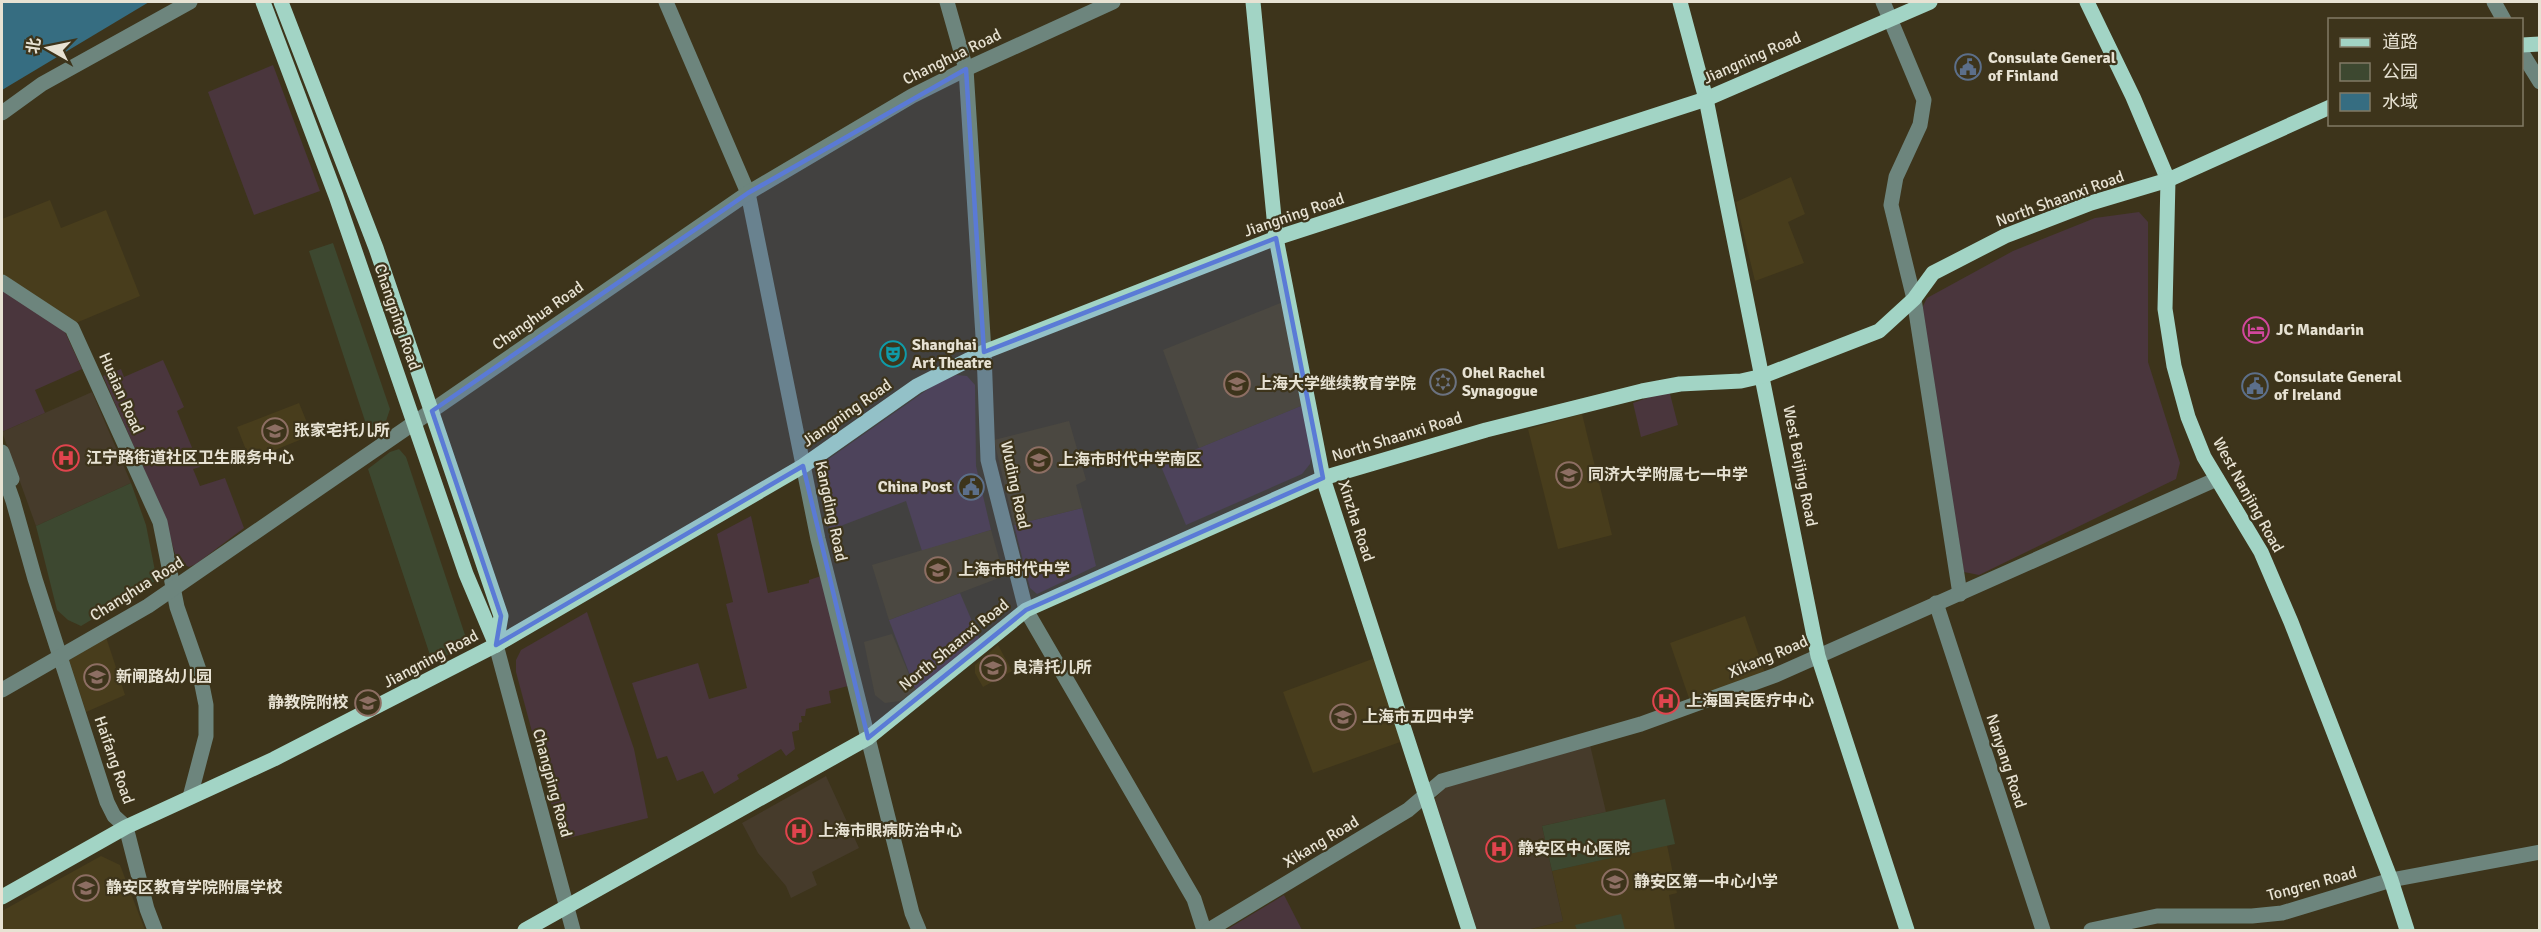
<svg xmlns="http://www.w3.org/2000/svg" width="2541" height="932" viewBox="0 0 2541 932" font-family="Signika,'Noto Sans SC',sans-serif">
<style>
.commercial{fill:#4a363d}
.built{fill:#483d1c}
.medical{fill:#463b2b}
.green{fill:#3d4830}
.water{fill:#366d81}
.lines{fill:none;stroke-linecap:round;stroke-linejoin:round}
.minor{stroke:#6d857d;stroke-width:15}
.major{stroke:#a2d4c5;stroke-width:15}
.marked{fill:#5a7ad6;fill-opacity:0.2;stroke:#5a7ad6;stroke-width:4.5;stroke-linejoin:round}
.labels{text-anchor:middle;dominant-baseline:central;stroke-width:4.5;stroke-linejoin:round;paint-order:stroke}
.street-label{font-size:16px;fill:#e7e2d3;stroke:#3d341b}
.poi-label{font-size:16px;font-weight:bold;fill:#e7e2d3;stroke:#3d341b;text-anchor:start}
</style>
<rect width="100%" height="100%" fill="#3d341b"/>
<g class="commercial">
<polygon points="273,65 320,191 254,215 208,92"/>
<polygon points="2139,212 2148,222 2148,362 2180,463 2176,479 1979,575 1964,572 1921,310 1927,298 2013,251 2095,218"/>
<polygon points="2,288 65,332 82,369 35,390 45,413 2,432"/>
<polygon points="163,360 184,407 177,411 200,467 193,469 200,486 225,478 244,528 196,564 189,567 177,561 164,515 103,376 121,369 124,377"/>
<polygon points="956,375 967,376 975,385 976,466 991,530 922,551 906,501 830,530 817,474 820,465 934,385"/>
<polygon points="1669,390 1678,425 1641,437 1633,403"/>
<polygon points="1303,405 1312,452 1310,464 1302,474 1186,525 1160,464"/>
<polygon points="1082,508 1096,566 1037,594 1030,588 1014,525"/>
<polygon points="751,516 768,593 809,583 809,580 821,576 848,686 829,691 831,703 806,709 805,716 801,716 802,722 799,723 799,730 792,732 795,749 786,756 781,749 737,775 739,779 714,794 703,771 677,781 667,756 657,759 632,683 698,663 709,699 747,688 726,604 733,602 717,534"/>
<polygon points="960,593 980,640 916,691 889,620"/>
<polygon points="587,612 634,749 648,818 561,840 516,672 516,660 521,650"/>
<polygon points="1284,895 1302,930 1226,930"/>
</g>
<g class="built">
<polygon points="1791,177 1805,214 1788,222 1804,263 1755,281 1736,202"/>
<polygon points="50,200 61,228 106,210 140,296 76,323 2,275 2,219"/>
<polygon points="1283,302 1303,405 1199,448 1163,350"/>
<polygon points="299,403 312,435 250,460 237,427"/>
<polygon points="1582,414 1612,535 1558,549 1528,429"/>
<polygon points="1069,421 1086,480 1076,485 1082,508 1014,525 994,440"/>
<polygon points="991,530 1004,576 889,620 872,565"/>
<polygon points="1745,616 1765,673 1690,701 1670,643"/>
<polygon points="892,634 916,691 900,701 885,703 875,695 864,642"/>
<polygon points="106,637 125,695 86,712 69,660"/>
<polygon points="998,645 1012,671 983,687 975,673 975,665"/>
<polygon points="1375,658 1403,741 1313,773 1283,692"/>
<polygon points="1667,845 1677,893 1669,895 1675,930 1527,930 1563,921 1552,871"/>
<polygon points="101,856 120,865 145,930 2,930 2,911"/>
</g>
<g class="medical">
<polygon points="92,392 131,483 36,526 2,432"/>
<polygon points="1590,745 1606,812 1542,826 1563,921 1527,930 1477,930 1434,800 1446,786"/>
<polygon points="826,776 859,848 812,872 817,885 791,898 786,886 758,853 742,823"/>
</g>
<g class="green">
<polygon points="333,243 390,409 386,421 369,433 309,251"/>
<polygon points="399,449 406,457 466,638 463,646 433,664 368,469 390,452"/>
<polygon points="131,483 146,525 156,576 154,582 81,626 68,620 57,610 36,526"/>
<polygon points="1665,799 1675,844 1552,871 1542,826"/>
<polygon points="1621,914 1625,930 1577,930 1575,925"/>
</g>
<polygon class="water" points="2,2 149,2 2,90"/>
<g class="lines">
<g class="minor">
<polyline points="666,2 748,193 818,539 912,913 919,930"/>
<polyline points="947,2 966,69 984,352 988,460 1026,610 1194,899 1204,930"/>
<polyline points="1883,2 1924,100 1920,125 1896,177 1891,205 1914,299 1960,594"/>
<polyline points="2494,2 2504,20"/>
<polyline points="2522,53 2540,82"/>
<polyline points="2,113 42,84 190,2"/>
<polyline points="2,282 72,328 160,522 177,607 199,670 206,705 206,736 190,797"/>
<polyline points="2,452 12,479"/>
<polyline points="2,470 13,501 35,579 107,802 114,816 126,827 147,909 155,930"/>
<polyline points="1936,603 2043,930"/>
<polyline points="496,645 573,930"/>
<polyline points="2,690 148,606 748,193 912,96 966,69 1113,2"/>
<polyline points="1209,930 1408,810 1442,781 1641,724 1776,675 2217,479"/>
<polyline points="2091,930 2157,916 2252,916 2282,913 2391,880 2540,852"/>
</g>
<g class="major">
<polyline points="263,2 336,196 466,574 496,645"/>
<polyline points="281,2 376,248 501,616 496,645"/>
<polyline points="1253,2 1276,238 1323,478 1469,930"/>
<polyline points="1680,2 1706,99 1818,656 1907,930"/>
<polyline points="2087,2 2133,97 2168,180 2165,309 2174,366 2188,417 2204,457 2261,552 2291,622 2391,880 2407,930"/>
<polyline points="2522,45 2540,44"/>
<polyline points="2,897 126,827 274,759 496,645 803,466 917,386 984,352 1276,238 1706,99 1930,2"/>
<polyline points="525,930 868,738 1026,610 1323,478 1486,430 1642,391 1680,384 1741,381 1763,376 1879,331 1914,299 1933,273 2005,236 2091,203 2168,180 2330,107"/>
</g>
</g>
<path class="marked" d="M 966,69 L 984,352 L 1276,238 L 1323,478 L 1026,610 L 868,738 L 803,466 L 496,645 L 501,616 L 432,411 L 748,193 Z"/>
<defs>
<g id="civic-ring" transform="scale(1.35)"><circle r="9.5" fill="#3d341b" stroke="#5c6f8a" stroke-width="1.5"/><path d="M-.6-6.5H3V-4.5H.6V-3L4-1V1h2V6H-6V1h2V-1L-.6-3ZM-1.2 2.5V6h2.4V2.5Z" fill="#5c6f8a"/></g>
<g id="hotel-ring" transform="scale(1.35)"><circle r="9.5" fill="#3d341b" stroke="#d1479c" stroke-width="1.5"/><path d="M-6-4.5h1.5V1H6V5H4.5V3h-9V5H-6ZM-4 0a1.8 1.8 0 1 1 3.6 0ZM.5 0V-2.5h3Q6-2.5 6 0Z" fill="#d1479c"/></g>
<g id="theatre-ring" transform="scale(1.35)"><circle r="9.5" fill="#3d341b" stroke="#0f9aa8" stroke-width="1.5"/><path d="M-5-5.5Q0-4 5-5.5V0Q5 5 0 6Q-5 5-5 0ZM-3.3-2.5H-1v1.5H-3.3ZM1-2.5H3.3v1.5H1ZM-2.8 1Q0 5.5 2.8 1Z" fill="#0f9aa8"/></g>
<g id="synagogue-ring" transform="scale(1.35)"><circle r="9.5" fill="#3d341b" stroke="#6b7280" stroke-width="1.5"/><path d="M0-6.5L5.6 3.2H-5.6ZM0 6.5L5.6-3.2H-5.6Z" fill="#6b7280"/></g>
<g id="school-ring" transform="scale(1.35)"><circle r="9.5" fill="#3d341b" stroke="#8d6e63" stroke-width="1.5"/><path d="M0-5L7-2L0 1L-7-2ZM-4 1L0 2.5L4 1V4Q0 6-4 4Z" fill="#8d6e63"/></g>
<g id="hospital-ring" transform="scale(1.35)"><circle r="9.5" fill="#3d341b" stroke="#e0444e" stroke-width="1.5"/><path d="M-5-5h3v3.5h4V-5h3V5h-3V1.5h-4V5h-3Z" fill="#e0444e"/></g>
</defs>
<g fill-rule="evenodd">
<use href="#civic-ring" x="1968" y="67"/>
<use href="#hotel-ring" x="2256" y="330"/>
<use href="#theatre-ring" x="893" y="354"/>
<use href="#synagogue-ring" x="1443" y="382"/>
<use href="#school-ring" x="1237" y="384"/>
<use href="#civic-ring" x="2255" y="386"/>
<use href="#school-ring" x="275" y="431"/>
<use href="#hospital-ring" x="66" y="458"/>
<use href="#school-ring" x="1039" y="460"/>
<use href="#school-ring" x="1569" y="475"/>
<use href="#civic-ring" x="971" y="487"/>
<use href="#school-ring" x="938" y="570"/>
<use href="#school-ring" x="993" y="668"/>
<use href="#school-ring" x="97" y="677"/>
<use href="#hospital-ring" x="1666" y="701"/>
<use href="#school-ring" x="368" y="703"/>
<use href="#school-ring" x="1343" y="717"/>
<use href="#hospital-ring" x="799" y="831"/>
<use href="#hospital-ring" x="1499" y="849"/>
<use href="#school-ring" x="1615" y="882"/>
<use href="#school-ring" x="86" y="888"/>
</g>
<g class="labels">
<g class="street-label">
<text transform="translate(952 57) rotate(-26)">Changhua Road</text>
<text transform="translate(1752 58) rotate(-24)">Jiangning Road</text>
<text transform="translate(2060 199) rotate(-20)">North Shaanxi Road</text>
<text transform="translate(1294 215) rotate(-19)">Jiangning Road</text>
<text transform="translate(538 316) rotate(-35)">Changhua Road</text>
<text transform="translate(397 317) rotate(71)">Changping Road</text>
<text transform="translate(121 393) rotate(66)">Huaian Road</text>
<text transform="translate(847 413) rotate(-35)">Jiangning Road</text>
<text transform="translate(1397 437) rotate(-17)">North Shaanxi Road</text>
<text transform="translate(1800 466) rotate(79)">West Beijing Road</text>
<text transform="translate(1015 485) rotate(78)">Wuding Road</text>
<text transform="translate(2248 495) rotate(61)">West Nanjing Road</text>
<text transform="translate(831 511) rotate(78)">Kangding Road</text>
<text transform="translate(1356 521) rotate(72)">Xinzha Road</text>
<text transform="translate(137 589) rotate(-32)">Changhua Road</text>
<text transform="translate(954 645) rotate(-39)">North Shaanxi Road</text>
<text transform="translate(1768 657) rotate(-23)">Xikang Road</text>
<text transform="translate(431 659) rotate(-28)">Jiangning Road</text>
<text transform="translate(114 760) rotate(71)">Haifang Road</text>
<text transform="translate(2006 761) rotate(72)">Nanyang Road</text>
<text transform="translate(552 783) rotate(75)">Changping Road</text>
<text transform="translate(1321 842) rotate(-31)">Xikang Road</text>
<text transform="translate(2312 884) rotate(-15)">Tongren Road</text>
</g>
<g class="poi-label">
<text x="1988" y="58">Consulate General<tspan x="1988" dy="18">of Finland</tspan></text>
<text x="2276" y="330">JC Mandarin</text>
<text x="912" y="345">Shanghai<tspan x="912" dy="18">Art Theatre</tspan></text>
<text x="1462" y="373">Ohel Rachel<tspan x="1462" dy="18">Synagogue</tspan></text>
<text x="2274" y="377">Consulate General<tspan x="2274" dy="18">of Ireland</tspan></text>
<text x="1256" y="384">上海大学继续教育学院</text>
<text x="294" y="431">张家宅托儿所</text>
<text x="86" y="458">江宁路街道社区卫生服务中心</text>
<text x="1058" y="460">上海市时代中学南区</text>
<text x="1588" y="475">同济大学附属七一中学</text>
<text x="952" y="487" text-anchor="end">China Post</text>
<text x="958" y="570">上海市时代中学</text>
<text x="1012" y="668">良清托儿所</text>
<text x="116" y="677">新闸路幼儿园</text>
<text x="1686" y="701">上海国宾医疗中心</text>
<text x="348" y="703" text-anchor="end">静教院附校</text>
<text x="1362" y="717">上海市五四中学</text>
<text x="818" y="831">上海市眼病防治中心</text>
<text x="1518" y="849">静安区中心医院</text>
<text x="1634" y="882">静安区第一中心小学</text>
<text x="106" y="888">静安区教育学院附属学校</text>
</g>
</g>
<rect width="2541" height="932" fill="none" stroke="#e7e2d3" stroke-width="6"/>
<rect x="2328" y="18" width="195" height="108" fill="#3d341b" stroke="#817a65" stroke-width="1.5"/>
<rect x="2340" y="38" width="30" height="9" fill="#a2d4c5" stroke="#817a65" stroke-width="1.5"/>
<text x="2382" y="48" font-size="18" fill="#e7e2d3">道路</text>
<rect x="2340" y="63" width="30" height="18" fill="#3d4830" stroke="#817a65" stroke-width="1.5"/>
<text x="2382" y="78" font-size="18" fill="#e7e2d3">公园</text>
<rect x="2340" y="93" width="30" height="18" fill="#366d81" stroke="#817a65" stroke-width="1.5"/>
<text x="2382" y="108" font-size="18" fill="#e7e2d3">水域</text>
<g transform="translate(48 48) rotate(279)" stroke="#3d341b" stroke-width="4.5" paint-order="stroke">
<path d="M0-4.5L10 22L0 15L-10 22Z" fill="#e7e2d3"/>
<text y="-9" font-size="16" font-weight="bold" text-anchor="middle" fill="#e7e2d3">北</text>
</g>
</svg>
